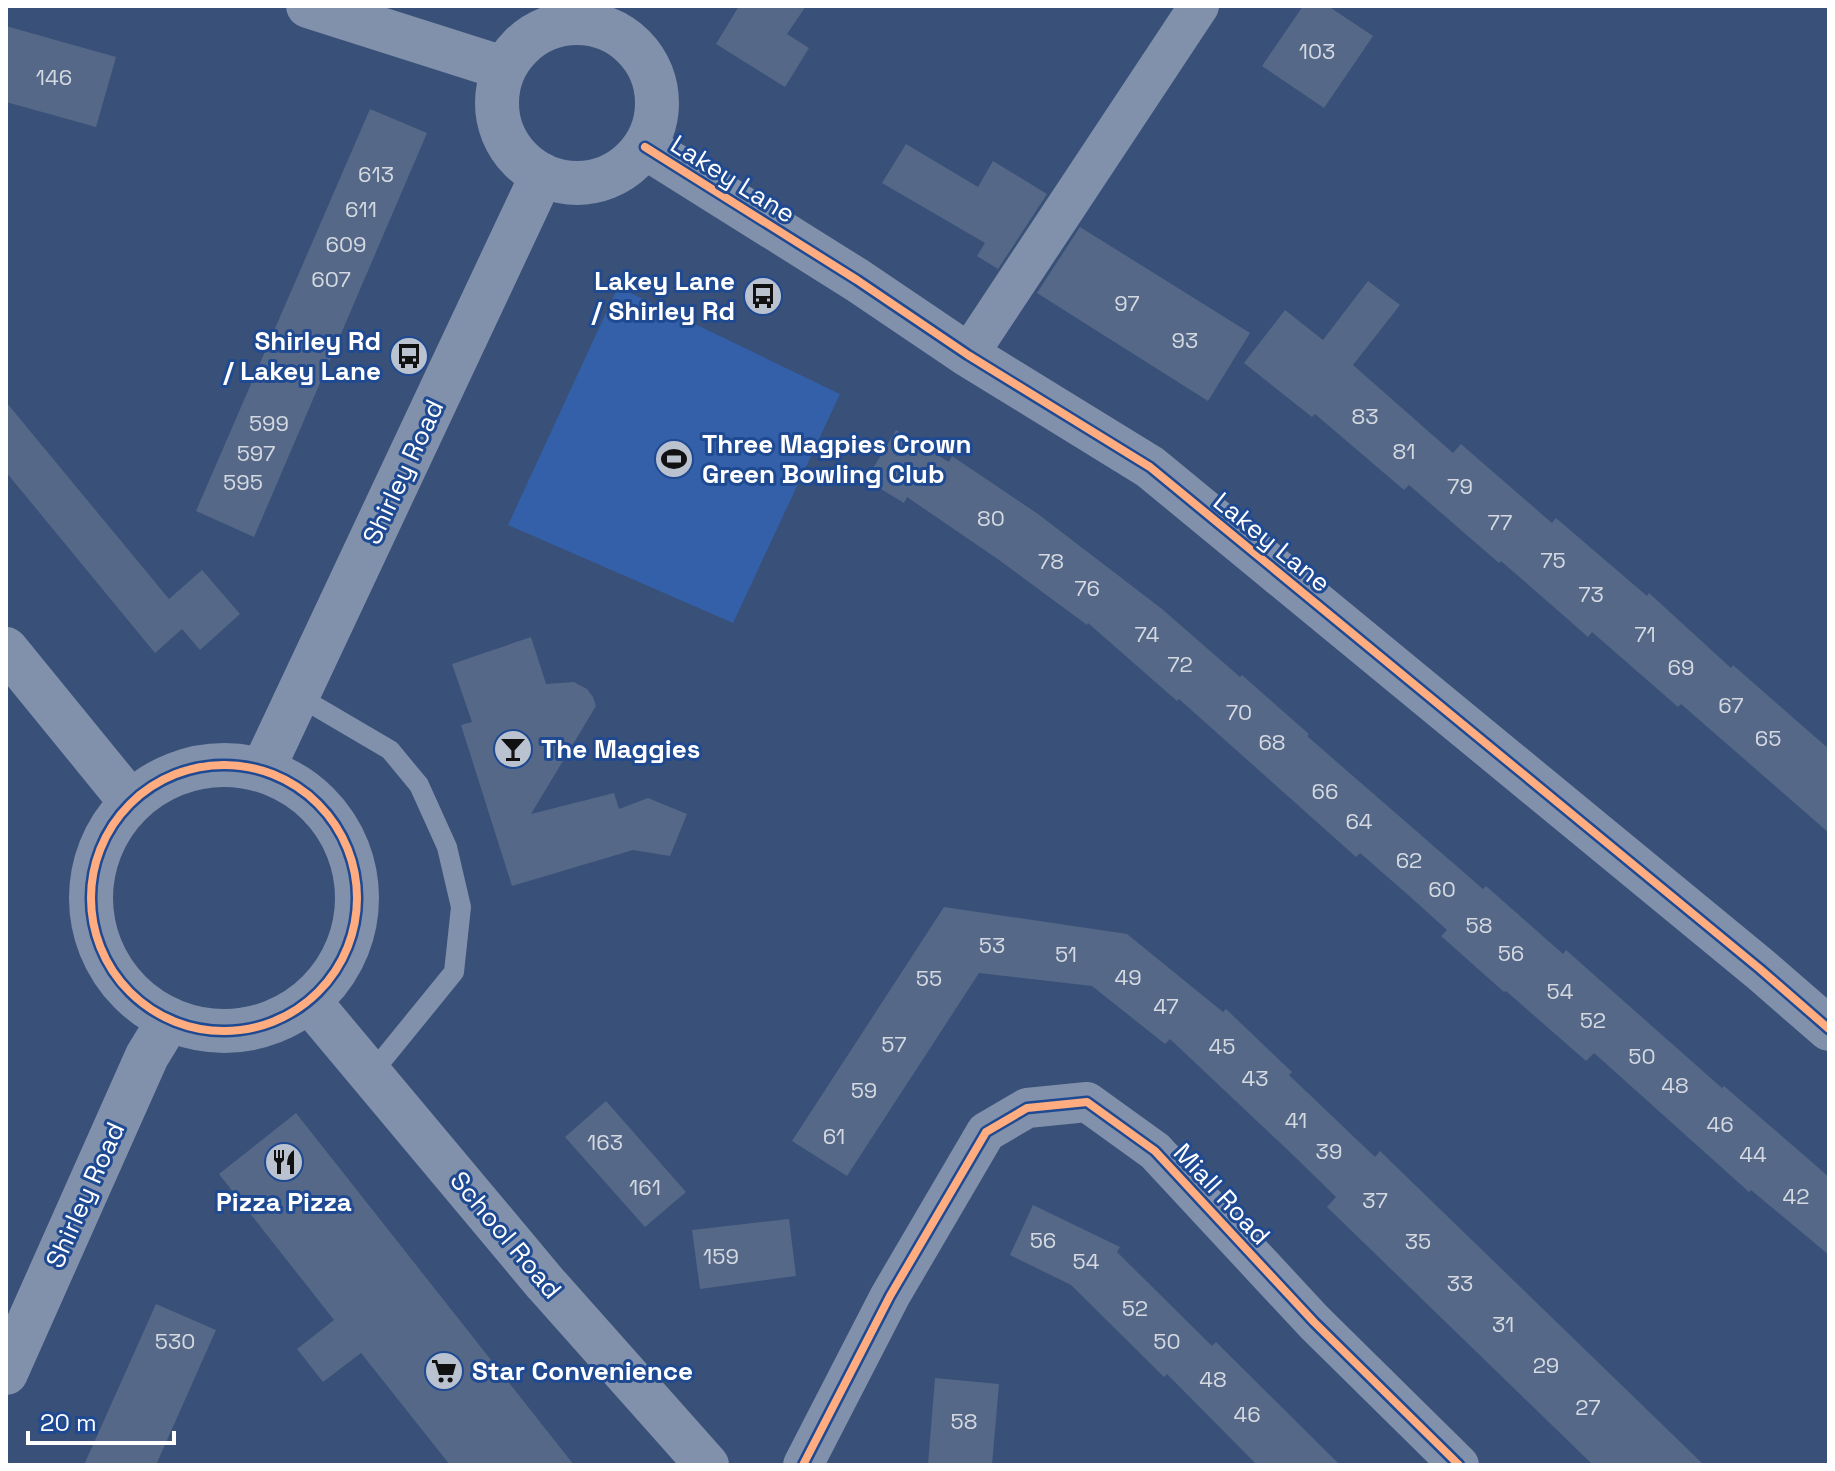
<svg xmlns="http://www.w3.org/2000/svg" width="1835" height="1471" viewBox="0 0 1835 1471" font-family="'Space Grotesk',sans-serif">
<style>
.green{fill:#3360a8}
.building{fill:#556887}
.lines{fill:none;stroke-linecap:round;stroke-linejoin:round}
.service{stroke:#8191ab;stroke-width:20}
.minor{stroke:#8191ab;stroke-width:40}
.tertiary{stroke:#8191ab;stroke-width:44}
.cycleway-casing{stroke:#1f4a92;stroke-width:13}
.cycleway{stroke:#ffac80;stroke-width:8}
.labels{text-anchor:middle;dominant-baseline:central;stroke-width:6;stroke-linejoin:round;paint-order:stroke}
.number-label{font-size:22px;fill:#d4d9e1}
.street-label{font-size:26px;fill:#fff;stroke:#1f4a92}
.poi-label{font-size:26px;font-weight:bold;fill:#fff;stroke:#1f4a92;text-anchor:start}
</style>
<rect width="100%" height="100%" fill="#395078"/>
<polygon class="green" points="618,287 840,394 733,623 508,525"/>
<g class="building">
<polygon points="739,6 806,6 787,34 809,48 785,87 716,44"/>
<polygon points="1303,6 1328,6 1373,36 1324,108 1262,66"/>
<polygon points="6,26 116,57 96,127 6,102"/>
<polygon points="370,109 427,133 254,537 196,511"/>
<polygon points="906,144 978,187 993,161 1047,194 998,269 977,256 985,243 882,183"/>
<polygon points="1080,227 1250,333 1208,401 1037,293"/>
<polygon points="1368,281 1400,305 1353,365 1453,453 1461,444 1552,523 1556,518 1647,596 1649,593 1731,668 1733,665 1829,749 1829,833 1681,704 1678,707 1592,632 1588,637 1501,561 1499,563 1409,485 1404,490 1315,414 1312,417 1244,363 1285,310 1323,340"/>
<polygon points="6,402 169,599 202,570 240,614 200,650 182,629 155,653 6,472"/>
<polygon points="896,430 949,462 952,456 1038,514 1162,609 1240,677 1242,675 1309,734 1307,736 1483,889 1486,886 1563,954 1566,950 1722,1088 1724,1086 1829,1177 1829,1255 1751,1190 1749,1192 1594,1053 1586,1061 1506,991 1504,992 1441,936 1447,930 1407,894 1360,853 1356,857 1179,699 1177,701 1088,623 1087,625 999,560 907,497 904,503 866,480"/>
<polygon points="531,637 546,684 574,682 587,689 593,697 596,706 531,814 614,793 619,809 648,798 687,814 670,856 633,850 512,886 461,725 472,722 452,664"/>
<polygon points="944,907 1127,934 1223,1012 1226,1009 1292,1072 1289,1075 1375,1157 1380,1151 1704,1465 1593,1465 1327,1207 1336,1197 1294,1156 1170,1039 1165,1044 1092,986 979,973 847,1176 792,1141"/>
<polygon points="606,1101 686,1192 645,1227 565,1137"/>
<polygon points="296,1113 574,1465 450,1465 361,1353 323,1382 297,1349 334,1320 219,1174"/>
<polygon points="1033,1205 1120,1247 1117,1252 1212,1346 1216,1342 1340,1465 1257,1465 1167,1374 1164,1377 1071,1285 1010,1255"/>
<polygon points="789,1219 796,1276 700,1289 692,1230"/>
<polygon points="156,1304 216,1330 156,1465 84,1465"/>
<polygon points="935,1378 999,1384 992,1465 928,1465"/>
</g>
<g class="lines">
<polyline class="service" points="298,696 390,750 419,785 447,847 461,907 454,972 371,1074"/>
<g class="minor">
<polyline points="968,355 1199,6"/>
<polyline points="803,1465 890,1296 986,1132 1027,1108 1087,1102 1155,1151 1314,1322 1459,1465"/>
</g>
<g class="tertiary">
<polyline points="308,6 503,68"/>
<circle cx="577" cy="103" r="80"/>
<polyline points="645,147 857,280 968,355 1150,467 1760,969 1829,1029"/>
<polyline points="6,649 130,801"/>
<circle cx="224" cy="898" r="133"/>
<polyline points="263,769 542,175"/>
<polyline points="309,1001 546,1284 707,1465"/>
<polyline points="6,1373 147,1056 169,1020"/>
</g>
<g class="cycleway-casing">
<g id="cycleway">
<polyline points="645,147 857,280 968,355 1150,467 1760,969 1829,1029"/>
<circle cx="224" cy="898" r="133"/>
<polyline points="803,1465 890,1296 986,1132 1027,1108 1087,1102 1155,1151 1314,1322 1459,1465"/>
</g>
</g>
<use href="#cycleway" class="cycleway"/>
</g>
<defs>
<g id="bus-disc" transform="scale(2)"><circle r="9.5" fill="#bac2d0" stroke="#1f4a92"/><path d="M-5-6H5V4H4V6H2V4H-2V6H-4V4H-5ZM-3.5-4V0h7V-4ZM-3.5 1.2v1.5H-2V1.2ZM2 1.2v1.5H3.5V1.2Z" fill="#111"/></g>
<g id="stadium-disc" transform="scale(2)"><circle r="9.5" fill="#bac2d0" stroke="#1f4a92"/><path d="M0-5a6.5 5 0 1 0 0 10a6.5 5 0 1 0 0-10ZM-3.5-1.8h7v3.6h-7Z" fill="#111"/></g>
<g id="bar-disc" transform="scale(2)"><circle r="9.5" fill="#bac2d0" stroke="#1f4a92"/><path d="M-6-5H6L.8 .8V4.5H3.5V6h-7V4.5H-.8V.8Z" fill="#111"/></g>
<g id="restaurant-disc" transform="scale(2)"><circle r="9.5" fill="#bac2d0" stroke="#1f4a92"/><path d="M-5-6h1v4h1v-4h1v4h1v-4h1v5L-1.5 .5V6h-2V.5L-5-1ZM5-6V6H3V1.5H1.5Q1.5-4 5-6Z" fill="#111"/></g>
<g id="supermarket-disc" transform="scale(2)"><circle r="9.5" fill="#bac2d0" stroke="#1f4a92"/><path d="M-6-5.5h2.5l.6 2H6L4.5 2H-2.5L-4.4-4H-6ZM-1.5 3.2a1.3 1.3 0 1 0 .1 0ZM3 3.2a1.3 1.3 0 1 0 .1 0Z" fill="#111"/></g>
</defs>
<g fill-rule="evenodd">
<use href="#bus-disc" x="763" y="296"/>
<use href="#bus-disc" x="409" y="356"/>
<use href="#stadium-disc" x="674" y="459"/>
<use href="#bar-disc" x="513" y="749"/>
<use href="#restaurant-disc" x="284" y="1162"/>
<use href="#supermarket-disc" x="444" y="1371"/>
</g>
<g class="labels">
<g class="number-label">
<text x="1317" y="51">103</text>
<text x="54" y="77">146</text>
<text x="376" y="174">613</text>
<text x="361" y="209">611</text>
<text x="346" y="244">609</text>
<text x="331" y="279">607</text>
<text x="1127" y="303">97</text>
<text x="1185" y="340">93</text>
<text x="1365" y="416">83</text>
<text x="269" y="423">599</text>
<text x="1404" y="451">81</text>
<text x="256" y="453">597</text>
<text x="243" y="482">595</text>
<text x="1460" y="486">79</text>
<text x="991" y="518">80</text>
<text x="1500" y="522">77</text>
<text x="1553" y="560">75</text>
<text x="1051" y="561">78</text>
<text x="1087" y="588">76</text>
<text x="1591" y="594">73</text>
<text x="1147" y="634">74</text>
<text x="1645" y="634">71</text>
<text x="1180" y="664">72</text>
<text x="1681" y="667">69</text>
<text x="1731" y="705">67</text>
<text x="1239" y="712">70</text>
<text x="1768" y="738">65</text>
<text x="1272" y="742">68</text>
<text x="1325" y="791">66</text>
<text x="1359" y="821">64</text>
<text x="1409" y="860">62</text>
<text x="1442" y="889">60</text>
<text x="1479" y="925">58</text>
<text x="992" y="945">53</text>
<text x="1511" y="953">56</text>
<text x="1066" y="954">51</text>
<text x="1128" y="977">49</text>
<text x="929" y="978">55</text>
<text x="1560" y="991">54</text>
<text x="1166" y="1006">47</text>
<text x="1593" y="1020">52</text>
<text x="894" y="1044">57</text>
<text x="1222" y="1046">45</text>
<text x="1642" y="1056">50</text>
<text x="1255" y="1078">43</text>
<text x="1675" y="1085">48</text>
<text x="864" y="1090">59</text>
<text x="1296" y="1120">41</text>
<text x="1720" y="1124">46</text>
<text x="834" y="1136">61</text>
<text x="605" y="1142">163</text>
<text x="1329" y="1151">39</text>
<text x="1753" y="1154">44</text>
<text x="645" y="1187">161</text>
<text x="1796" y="1196">42</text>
<text x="1375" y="1200">37</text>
<text x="1043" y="1240">56</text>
<text x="1418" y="1241">35</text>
<text x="721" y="1256">159</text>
<text x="1086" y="1261">54</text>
<text x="1460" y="1283">33</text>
<text x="1135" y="1308">52</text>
<text x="1503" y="1324">31</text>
<text x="175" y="1341">530</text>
<text x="1167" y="1341">50</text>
<text x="1546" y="1365">29</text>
<text x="1213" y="1379">48</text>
<text x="1588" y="1407">27</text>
<text x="1247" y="1414">46</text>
<text x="964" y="1421">58</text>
</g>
<g class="street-label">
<text transform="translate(733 179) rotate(32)">Lakey Lane</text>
<text transform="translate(403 472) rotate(-65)">Shirley Road</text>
<text transform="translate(1272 542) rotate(39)">Lakey Lane</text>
<text transform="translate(1222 1194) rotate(47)">Miall Road</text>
<text transform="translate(85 1195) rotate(-66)">Shirley Road</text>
<text transform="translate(506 1235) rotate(50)">School Road</text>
</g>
<g class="poi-label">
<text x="735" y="281" text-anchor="end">Lakey Lane<tspan x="735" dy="30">/ Shirley Rd</tspan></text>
<text x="381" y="341" text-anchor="end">Shirley Rd<tspan x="381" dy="30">/ Lakey Lane</tspan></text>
<text x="702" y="444">Three Magpies Crown<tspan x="702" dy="30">Green Bowling Club</tspan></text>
<text x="541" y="749">The Maggies</text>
<text x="284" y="1202" text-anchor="middle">Pizza Pizza</text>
<text x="472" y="1371">Star Convenience</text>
</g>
</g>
<rect width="1835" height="1471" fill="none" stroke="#ffffff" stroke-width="16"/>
<path d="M28 1431v12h146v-12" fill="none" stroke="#ffffff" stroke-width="4"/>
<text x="40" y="1431" font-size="24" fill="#ffffff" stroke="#1f4a92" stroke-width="6" paint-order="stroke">20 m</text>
</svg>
